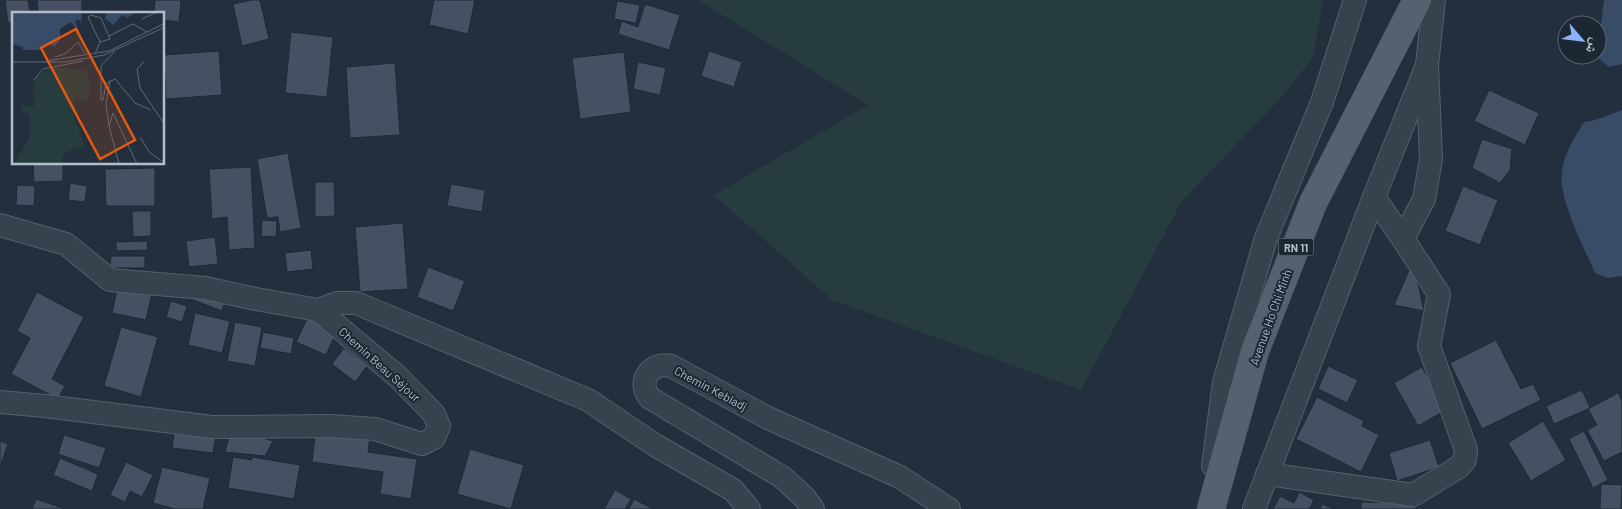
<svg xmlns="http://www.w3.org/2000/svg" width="1622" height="509" viewBox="0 0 1622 509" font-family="Barlow,'Noto Naskh Arabic',sans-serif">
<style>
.green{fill:#263c3f}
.water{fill:#394c67}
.building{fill:#455162;stroke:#1f2835}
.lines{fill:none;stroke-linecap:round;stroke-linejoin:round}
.street-casing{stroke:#565f6c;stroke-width:24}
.primary-casing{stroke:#414a57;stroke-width:29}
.street{stroke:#38414e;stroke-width:22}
.primary{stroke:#56606e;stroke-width:28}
.labels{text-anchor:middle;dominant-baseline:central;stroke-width:4;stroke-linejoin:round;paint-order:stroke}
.shield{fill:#1d2633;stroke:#878f9c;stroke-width:1}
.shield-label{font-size:11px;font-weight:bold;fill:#b4bcc9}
.street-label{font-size:12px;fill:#b4bcc9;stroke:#1d2633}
.inset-road{fill:none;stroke:#5e6776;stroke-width:1}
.view{fill:#e8590c;fill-opacity:0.15;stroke:#e8590c;stroke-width:2.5}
.inset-edge{fill:none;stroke:#b4bcc9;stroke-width:2.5}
</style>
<rect width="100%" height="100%" fill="#242f3e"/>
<polygon class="green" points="698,0 1323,0 1313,58 1277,102 1182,201 1081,390 832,300 714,195 868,105"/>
<g class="water">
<polygon points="1604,0 1622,0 1622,64 1609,67 1597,57"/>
<path d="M 1622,110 L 1622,276 L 1608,278 L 1595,273 C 1584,247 1558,199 1562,171 C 1564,153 1575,137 1584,122 C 1597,121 1610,114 1622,110 Z"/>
</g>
<g class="building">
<polygon points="5,0 28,0 30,14 14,14 14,22 8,23"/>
<polygon points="37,0 82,0 82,14 38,14"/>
<polygon points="155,0 181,0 179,22 164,20 164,14 154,14"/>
<polygon points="252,0 260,0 269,39 242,46 233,4"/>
<polygon points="434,0 475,0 468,34 429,25"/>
<polygon points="617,1 640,5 636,23 614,19"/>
<polygon points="645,4 680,15 669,50 618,34 622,21 638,27"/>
<polygon points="291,32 333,37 327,97 285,93"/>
<polygon points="219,51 222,95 166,99 164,55"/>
<polygon points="709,51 742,62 734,87 701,76"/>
<polygon points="624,52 631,112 580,119 572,58"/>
<polygon points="638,62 666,68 660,95 633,89"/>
<polygon points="395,63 400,135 350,138 346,67"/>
<polygon points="1489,90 1539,113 1525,145 1474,121"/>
<polygon points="1482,139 1512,149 1510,170 1500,183 1472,168"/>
<polygon points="288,153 301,228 280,232 278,217 267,218 257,159"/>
<polygon points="33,164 63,164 63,181 34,182"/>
<polygon points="251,167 255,248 229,250 227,217 212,219 209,169"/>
<polygon points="155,168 155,206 106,206 105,169"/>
<polygon points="315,182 334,182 335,216 315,217"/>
<polygon points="70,183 87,186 85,202 68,200"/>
<polygon points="451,184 485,190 482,212 447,206"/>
<polygon points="17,185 35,186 34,206 16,205"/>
<polygon points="1463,186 1498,200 1480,245 1445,231"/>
<polygon points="132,211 151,211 151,236 133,237"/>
<polygon points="262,220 277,221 276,237 261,236"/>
<polygon points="403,223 408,289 360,292 355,227"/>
<polygon points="215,237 218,264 189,267 186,241"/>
<polygon points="147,241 148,250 116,251 116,242"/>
<polygon points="311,250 313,269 287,272 285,253"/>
<polygon points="111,256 145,256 145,268 110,268"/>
<polygon points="1413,261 1424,311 1394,305"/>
<polygon points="428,267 465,281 453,311 417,297"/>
<polygon points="119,281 153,288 146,320 112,313"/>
<polygon points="197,289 226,299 222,311 193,300"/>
<polygon points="37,292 84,317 52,379 65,386 58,399 11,374 30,338 17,331"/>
<polygon points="171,301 187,306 182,322 166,317"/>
<polygon points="195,313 230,321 222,353 188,345"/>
<polygon points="310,313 339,326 326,355 296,342"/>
<polygon points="235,322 262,327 255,366 227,361"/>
<polygon points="121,327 158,337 141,397 104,386"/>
<polygon points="263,332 294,338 291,354 260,348"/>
<polygon points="1496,340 1521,389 1533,384 1541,400 1482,429 1450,363"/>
<polygon points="344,348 367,366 355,382 332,364"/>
<polygon points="1328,366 1358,380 1347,403 1318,389"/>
<polygon points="1422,367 1446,410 1418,426 1394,383"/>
<polygon points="1582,390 1590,408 1554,424 1546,406"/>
<polygon points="1618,393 1622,401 1622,452 1604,461 1587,430 1597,425 1588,409"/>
<polygon points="1317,397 1364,421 1362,426 1379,435 1361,472 1296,439"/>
<polygon points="1543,421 1566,460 1531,481 1508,443"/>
<polygon points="175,428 216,432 213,453 172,448"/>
<polygon points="316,428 370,436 368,452 417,459 411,499 380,494 383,472 312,462"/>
<polygon points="231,429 273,441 265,456 225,452"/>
<polygon points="1584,431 1608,480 1593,488 1569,439"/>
<polygon points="64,435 106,448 99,468 58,454"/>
<polygon points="1430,440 1439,467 1397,481 1389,453"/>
<polygon points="0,441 8,444 0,467"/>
<polygon points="470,449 524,465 511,509 457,494"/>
<polygon points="233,457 252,460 252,457 300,465 294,499 228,488"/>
<polygon points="60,458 98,474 92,491 53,475"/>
<polygon points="126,462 153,475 142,497 130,491 125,502 110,495"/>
<polygon points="162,467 210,478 203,509 175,509 153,503"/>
<polygon points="1601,484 1622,485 1621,509 1600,509"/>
<polygon points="615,490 631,499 625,509 604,509"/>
<polygon points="1299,492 1314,500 1309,509 1273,509 1280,496 1294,503"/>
<polygon points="36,499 65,509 32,509"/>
<polygon points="634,499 653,509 629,509"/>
<polygon points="1361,502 1416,503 1416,509 1361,509"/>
<polygon points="1322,504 1335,509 1320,509"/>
</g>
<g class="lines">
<g class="street-casing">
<g id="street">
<polyline points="1374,197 1403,239"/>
<polyline points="0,225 66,244 110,280 205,288 256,299 318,310 398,377 434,414 439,426 434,438 422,444 375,429 330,426 212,427 45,406 0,402"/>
<polyline points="318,310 337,303 356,303 588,400 655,445 733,490 749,509"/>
<polyline points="1213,466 1224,382 1266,238 1322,102 1355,0"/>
<polyline points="1267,474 1413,495 1459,467 1465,460 1466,450 1429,346 1439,294 1403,239 1424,199 1431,159 1427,65"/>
<path d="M 813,509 L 804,497 L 782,477 L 650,398 C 636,382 651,361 671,366 L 768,418 L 900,477 L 949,509"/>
<polyline points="1254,509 1374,197 1427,65 1434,0"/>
</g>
</g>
<g class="primary-casing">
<polyline id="primary" points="1211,509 1255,351 1313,203 1417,0"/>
</g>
<use href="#street" class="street"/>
<use href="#primary" class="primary"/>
</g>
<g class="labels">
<rect class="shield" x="1278.5" y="238.5" width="35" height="17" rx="4"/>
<g class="shield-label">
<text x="1296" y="247">RN 11</text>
</g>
<g class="street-label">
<text transform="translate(1270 317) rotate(-70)">Avenue Ho Chi Minh</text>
<text transform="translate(380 364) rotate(42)">Chemin Beau Séjour</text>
<text transform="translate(711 388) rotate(28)">Chemin Kebladj</text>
</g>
</g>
<g transform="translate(12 12)">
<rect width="152" height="152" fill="#242f3e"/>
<path d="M 44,55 L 75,59 L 78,79 L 75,91 L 63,84 L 62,105 L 73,134 L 54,140 L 49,149 L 55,152 L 2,152 L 17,127 L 18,103 L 9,97 L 9,92 L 22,95 L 21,72 L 29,60 Z" fill="#263c3f"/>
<path d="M 0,0 L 70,0 L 69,10 L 65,7 L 63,10 L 68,21 L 59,10 L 48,17 L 48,28 L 43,34 L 35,32 L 28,38 L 11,38 L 11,35 L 0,32 ZM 99,0 L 124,0 L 115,6 L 110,3 L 101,13 L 93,6 L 94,1 Z" fill="#394c67"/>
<path class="inset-road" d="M 130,7 L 145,0M 97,24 L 121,12 L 135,20M 103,39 L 89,54 L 89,88 L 91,88 L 94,72 L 103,67 L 123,91 L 139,98M 83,42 L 88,30 L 98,27 L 89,6 L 79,3 L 76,5 L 88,30M 43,45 L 53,42 L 66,30 L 74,43M 34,49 L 97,39 L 153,11M 0,50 L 54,50 L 92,43 L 153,15M 132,50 L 125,57 L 128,76 L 153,113M 22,68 L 31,57 L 71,49M 97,114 L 94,92 L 98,68M 128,125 L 138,141 L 153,151M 107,152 L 97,114 L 101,101 L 125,152"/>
<path class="view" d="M 64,17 L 123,128 L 88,147 L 29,36 Z"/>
<rect width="152" height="152" class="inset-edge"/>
</g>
<g transform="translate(1582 40) rotate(118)"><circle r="24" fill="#1d2633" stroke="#59626f"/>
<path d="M0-4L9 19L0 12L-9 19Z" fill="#8ab4f8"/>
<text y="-8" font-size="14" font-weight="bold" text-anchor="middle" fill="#b4bcc9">ش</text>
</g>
</svg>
